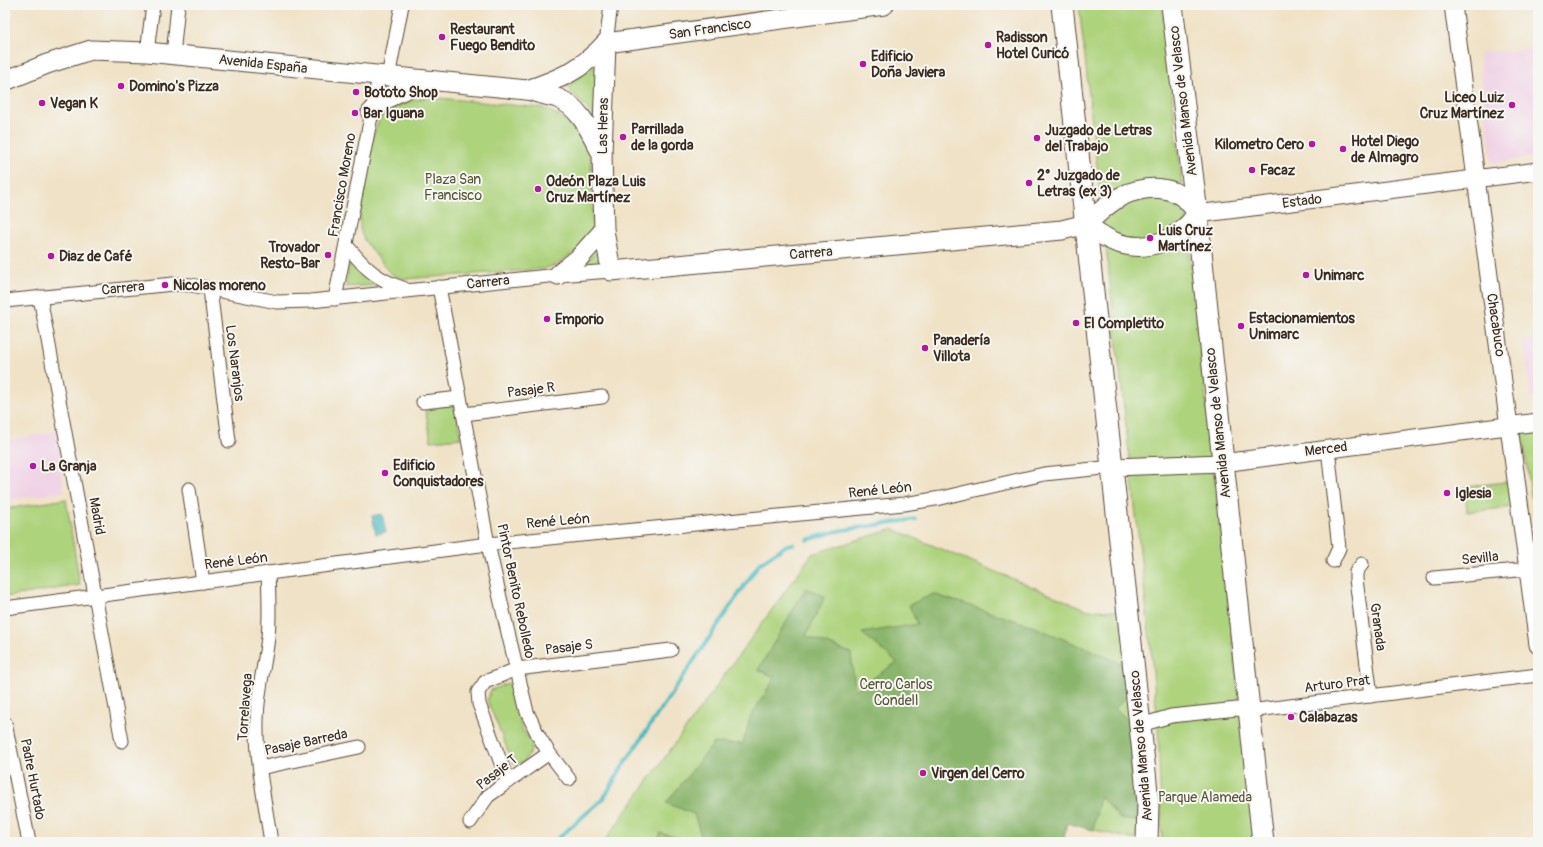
<svg xmlns="http://www.w3.org/2000/svg" width="1543" height="847" viewBox="0 0 1543 847" font-family="Pangolin,sans-serif">
<style>
.built{fill:#f0d0e5}
.green{fill:#aed37d;stroke:#747e4e}
.forest{fill:#8ab56c;stroke:#627045}
.water{fill:#49b9bf;stroke:#42726e}
.lines{fill:none;stroke-linecap:round;stroke-linejoin:round}
.stream{stroke:#49b9bf;stroke-width:4}
.minor-casing{stroke:#564637;stroke-width:15}
.tertiary-casing{stroke:#564637;stroke-width:19}
.secondary-casing{stroke:#564637;stroke-width:21}
.primary-casing{stroke:#564637;stroke-width:23}
.minor{stroke:#fff;stroke-width:13}
.tertiary{stroke:#fff;stroke-width:17}
.secondary{stroke:#fff;stroke-width:19}
.primary{stroke:#fff;stroke-width:21}
.poi-dot{fill:#b5179e;stroke:#f6f6f2;stroke-width:1.5}
.labels{text-anchor:middle;dominant-baseline:central;stroke-width:4;stroke-linejoin:round;paint-order:stroke}
.poi-label{font-size:14px;font-weight:bold;fill:#3b2a1e;stroke:#f6f6f2;text-anchor:start}
.street-label{font-size:14px;fill:#3b2a1e;stroke:#f6f6f2}
.park-label{font-size:14px;fill:#585436;stroke:#f6f6f2}
</style>
<rect width="100%" height="100%" fill="#f6f6f2"/>
<filter id="ink" filterUnits="userSpaceOnUse"><feTurbulence type="fractalNoise" baseFrequency=".025" numOctaves="2"/><feDisplacementMap in="SourceGraphic" scale="8" xChannelSelector="R" yChannelSelector="G"/><feConvolveMatrix kernelMatrix="1 2 1 2 8 2 1 2 1" color-interpolation-filters="sRGB"/></filter>
<filter id="wash" filterUnits="userSpaceOnUse"><feTurbulence type="fractalNoise" baseFrequency=".012" numOctaves="4" result="noise"/><feDisplacementMap in="SourceGraphic" scale="16" xChannelSelector="R" yChannelSelector="G"/><feGaussianBlur stdDeviation="0.9" result="paint"/><feColorMatrix in="noise" values="0 0 0 0 0 0 0 0 0 0 0 0 0 0 0 0 0 1.4 0 .05"/><feComposite in="paint" operator="in"/></filter>
<g filter="url(#wash)">
<rect width="100%" height="100%" fill="#f0e2c6"/>
<g class="built">
<polygon points="1538,48 1538,157 1492,163 1479,53"/>
<polygon points="1538,338 1538,397 1531,398 1524,340"/>
<polygon points="57,431 64,492 6,500 5,493 5,441"/>
</g>
<g class="green">
<polygon points="1079,5 1162,5 1185,212 1188,216 1186,220 1255,842 1162,842 1158,726 1150,641"/>
<polygon points="599,63 595,120 586,107 566,87"/>
<path d="M 428,97 L 543,108 C 565,117 582,130 591,152 L 593,231 L 586,244 L 556,265 L 543,269 L 404,279 L 390,273 L 364,240 L 360,229 L 360,216 C 363,195 369,128 383,115 C 392,106 416,99 428,97 Z"/>
<polygon points="598,249 599,264 582,267"/>
<polygon points="350,256 378,285 346,287"/>
<polygon points="456,404 461,438 431,441 425,408"/>
<polygon points="1538,429 1538,543 1522,432"/>
<polygon points="1521,480 1524,506 1467,512 1465,487"/>
<polygon points="66,499 80,585 5,597 5,509"/>
<polygon points="893,529 1088,610 1124,611 1141,808 1135,840 1067,823 1063,842 602,842 606,839 812,554"/>
<polygon points="508,683 514,690 521,727 532,743 531,751 523,763 513,763 487,700 491,690"/>
</g>
<g class="forest">
<polygon points="806,588 825,596 806,636 851,653 855,690 897,662 862,633 917,624 909,605 933,594 1030,625 1128,666 1131,692 1115,709 1135,725 1138,821 1120,819 1100,796 1093,830 1067,823 1063,842 703,842 694,814 666,803 714,743 743,744 750,718 775,677 758,670"/>
<polygon points="660,833 696,842 658,842"/>
</g>
<polygon class="water" points="382,514 386,532 376,534 372,516"/>
<g class="lines">
<g class="stream">
<polyline points="807,540 837,531 916,519"/>
<polyline points="554,842 604,798 622,767 759,564 787,545 793,544"/>
</g>
</g>
</g>
<g filter="url(#ink)">
<g class="lines">
<g class="minor-casing">
<g id="minor">
<polyline points="606,43 611,5"/>
<polyline points="147,52 153,5"/>
<polyline points="173,55 178,5"/>
<polyline points="388,77 402,5"/>
<path d="M 347,246 C 366,269 376,279 405,289"/>
<polyline points="439,287 488,544 505,620 527,712 538,735 549,753 569,779"/>
<polyline points="210,289 229,441"/>
<polyline points="40,297 122,741"/>
<polyline points="335,299 379,76"/>
<polyline points="5,301 173,284 191,285 277,302 311,301 558,275 611,271"/>
<polyline points="423,402 460,398"/>
<polyline points="464,414 602,397"/>
<polyline points="1328,449 1339,548 1333,561"/>
<polyline points="189,489 203,582"/>
<polyline points="1362,564 1356,572 1356,579 1371,696"/>
<path d="M 268,573 C 269,595 270,616 268,637 C 265,665 257,693 257,721 C 256,762 265,802 271,842"/>
<polyline points="1434,578 1528,569"/>
<polyline points="5,608 488,544 904,504 941,498 1044,474 1113,467"/>
<polyline points="5,723 29,842"/>
<polyline points="1141,725 1171,716 1237,709 1249,711 1538,675"/>
<polyline points="260,768 359,747"/>
<polyline points="508,782 479,704 478,692 485,682 517,669 671,650"/>
<polyline points="470,822 488,796 549,753"/>
</g>
</g>
<g class="tertiary-casing">
<g id="tertiary">
<polyline points="1453,5 1538,645"/>
<polyline points="1197,214 1538,171"/>
<polyline points="1113,467 1222,463 1538,422"/>
</g>
</g>
<g class="secondary-casing">
<g id="secondary">
<path d="M 606,43 L 602,154 L 604,230 L 611,271 L 1062,230 L 1086,224 C 1095,231 1105,238 1115,242 C 1147,254 1178,240 1197,214 C 1182,185 1150,183 1122,196 C 1109,202 1097,215 1086,224"/>
<polyline points="606,43 884,5"/>
<path d="M 5,81 L 47,64 L 91,50 L 147,52 L 527,90 C 537,93 547,95 557,98 C 581,107 591,134 602,154"/>
<path d="M 527,90 C 561,79 581,70 606,43"/>
<path d="M 371,113 C 387,95 402,90 424,82"/>
<polyline points="558,275 578,259 604,230"/>
</g>
</g>
<g class="primary-casing">
<g id="primary">
<polyline points="1062,5 1145,772 1148,803 1147,842"/>
<polyline points="1172,5 1197,214 1263,842"/>
</g>
</g>
<use href="#minor" class="minor"/>
<use href="#tertiary" class="tertiary"/>
<use href="#secondary" class="secondary"/>
<use href="#primary" class="primary"/>
</g>
</g>
<g class="poi-dot">
<circle cx="442" cy="37" r="4"/>
<circle cx="988" cy="45" r="4"/>
<circle cx="863" cy="64" r="4"/>
<circle cx="121" cy="86" r="4"/>
<circle cx="356" cy="92" r="4"/>
<circle cx="42" cy="103" r="4"/>
<circle cx="1512" cy="105" r="4"/>
<circle cx="355" cy="113" r="4"/>
<circle cx="623" cy="137" r="4"/>
<circle cx="1037" cy="138" r="4"/>
<circle cx="1312" cy="144" r="4"/>
<circle cx="1343" cy="149" r="4"/>
<circle cx="1252" cy="170" r="4"/>
<circle cx="1029" cy="183" r="4"/>
<circle cx="538" cy="189" r="4"/>
<circle cx="1150" cy="238" r="4"/>
<circle cx="328" cy="255" r="4"/>
<circle cx="51" cy="256" r="4"/>
<circle cx="1306" cy="275" r="4"/>
<circle cx="165" cy="285" r="4"/>
<circle cx="547" cy="319" r="4"/>
<circle cx="1076" cy="323" r="4"/>
<circle cx="1241" cy="326" r="4"/>
<circle cx="925" cy="348" r="4"/>
<circle cx="33" cy="466" r="4"/>
<circle cx="385" cy="473" r="4"/>
<circle cx="1447" cy="493" r="4"/>
<circle cx="1291" cy="717" r="4"/>
<circle cx="923" cy="773" r="4"/>
</g>
<g class="labels">
<g class="poi-label">
<text x="450" y="29">Restaurant<tspan x="450" dy="16">Fuego Bendito</tspan></text>
<text x="996" y="37">Radisson<tspan x="996" dy="16">Hotel Curicó</tspan></text>
<text x="871" y="56">Edificio<tspan x="871" dy="16">Doña Javiera</tspan></text>
<text x="129" y="86">Domino's Pizza</text>
<text x="364" y="92">Bototo Shop</text>
<text x="1504" y="97" text-anchor="end">Liceo Luiz<tspan x="1504" dy="16">Cruz Martínez</tspan></text>
<text x="50" y="103">Vegan K</text>
<text x="363" y="113">Bar Iguana</text>
<text x="631" y="129">Parrillada<tspan x="631" dy="16">de la gorda</tspan></text>
<text x="1045" y="130">Juzgado de Letras<tspan x="1045" dy="16">del Trabajo</tspan></text>
<text x="1351" y="141">Hotel Diego<tspan x="1351" dy="16">de Almagro</tspan></text>
<text x="1304" y="144" text-anchor="end">Kilometro Cero</text>
<text x="1260" y="170">Facaz</text>
<text x="1037" y="175">2° Juzgado de<tspan x="1037" dy="16">Letras (ex 3)</tspan></text>
<text x="546" y="181">Odeón Plaza Luis<tspan x="546" dy="16">Cruz Martínez</tspan></text>
<text x="1158" y="230">Luis Cruz<tspan x="1158" dy="16">Martínez</tspan></text>
<text x="320" y="247" text-anchor="end">Trovador<tspan x="320" dy="16">Resto-Bar</tspan></text>
<text x="59" y="256">Diaz de Café</text>
<text x="1314" y="275">Unimarc</text>
<text x="173" y="285">Nicolas moreno</text>
<text x="1249" y="318">Estacionamientos<tspan x="1249" dy="16">Unimarc</tspan></text>
<text x="555" y="319">Emporio</text>
<text x="1084" y="323">El Completito</text>
<text x="933" y="340">Panadería<tspan x="933" dy="16">Villota</tspan></text>
<text x="393" y="465">Edificio<tspan x="393" dy="16">Conquistadores</tspan></text>
<text x="41" y="466">La Granja</text>
<text x="1455" y="493">Iglesia</text>
<text x="1299" y="717">Calabazas</text>
<text x="931" y="773">Virgen del Cerro</text>
</g>
<g class="street-label">
<text transform="translate(710 29) rotate(-8)">San Francisco</text>
<text transform="translate(263 64) rotate(6)">Avenida España</text>
<text transform="translate(1183 101) rotate(-97)">Avenida Manso de Velasco</text>
<text transform="translate(603 126) rotate(-89)">Las Heras</text>
<text transform="translate(342 185) rotate(-80)">Francisco Moreno</text>
<text transform="translate(1302 201) rotate(-7)">Estado</text>
<text transform="translate(811 253) rotate(-5)">Carrera</text>
<text transform="translate(488 282) rotate(-6)">Carrera</text>
<text transform="translate(123 288) rotate(-6)">Carrera</text>
<text transform="translate(1496 325) rotate(82)">Chacabuco</text>
<text transform="translate(235 363) rotate(83)">Los Naranjos</text>
<text transform="translate(531 390) rotate(-7)">Pasaje R</text>
<text transform="translate(1218 423) rotate(-96)">Avenida Manso de Velasco</text>
<text transform="translate(1326 449) rotate(-7)">Merced</text>
<text transform="translate(880 490) rotate(-6)">René León</text>
<text transform="translate(97 516) rotate(80)">Madrid</text>
<text transform="translate(558 521) rotate(-5)">René León</text>
<text transform="translate(1480 558) rotate(-6)">Sevilla</text>
<text transform="translate(236 561) rotate(-7)">René León</text>
<text transform="translate(516 591) rotate(78)">Pintor Benito Rebolledo</text>
<text transform="translate(1378 627) rotate(82)">Granada</text>
<text transform="translate(569 647) rotate(-7)">Pasaje S</text>
<text transform="translate(1337 684) rotate(-7)">Arturo Prat</text>
<text transform="translate(245 707) rotate(-86)">Torrelavega</text>
<text transform="translate(306 742) rotate(-12)">Pasaje Barreda</text>
<text transform="translate(1141 746) rotate(-95)">Avenida Manso de Velasco</text>
<text transform="translate(497 772) rotate(-38)">Pasaje T</text>
<text transform="translate(33 779) rotate(79)">Padre Hurtado</text>
</g>
<g class="park-label">
<text x="453" y="179">Plaza San<tspan x="453" dy="16">Francisco</tspan></text>
<text x="896" y="684">Cerro Carlos<tspan x="896" dy="16">Condell</tspan></text>
<text x="1205" y="797">Parque Alameda</text>
</g>
</g>
<rect width="1543" height="847" fill="none" stroke="#f6f6f2" stroke-width="20"/>
</svg>
